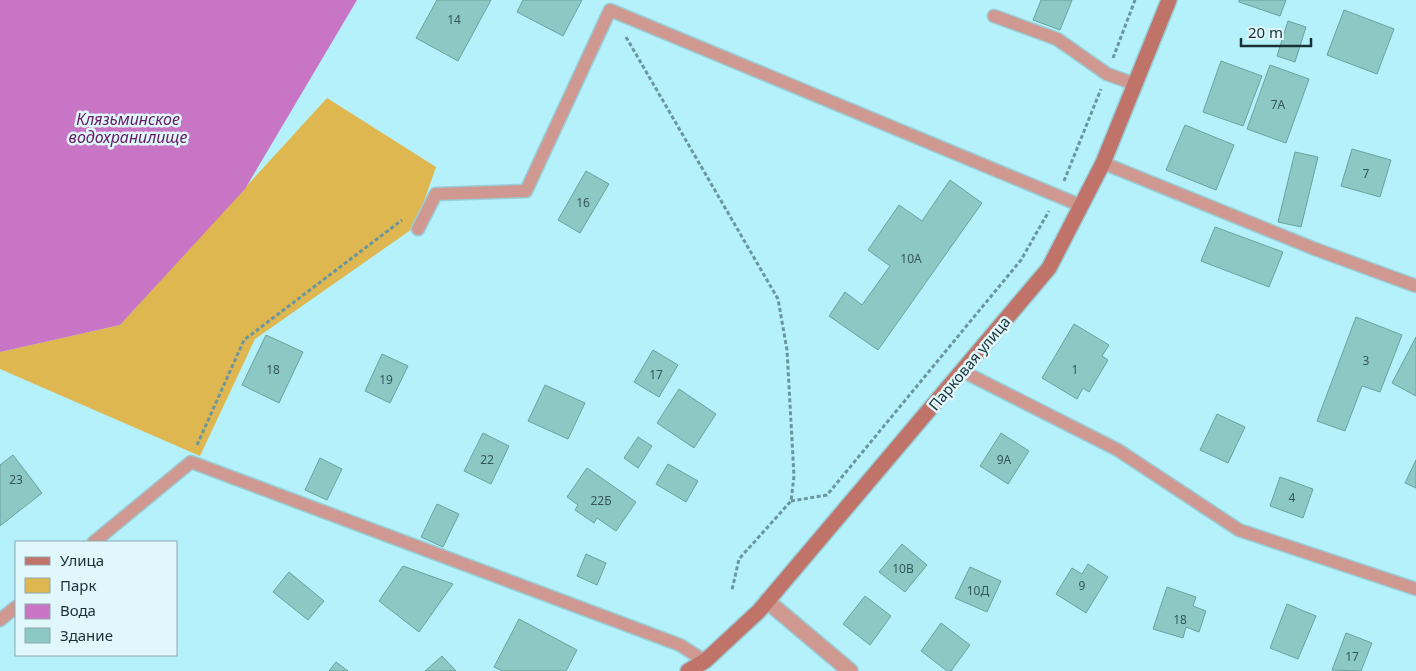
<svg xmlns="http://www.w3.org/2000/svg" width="1416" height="671" viewBox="0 0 1416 671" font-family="'Noto Sans',sans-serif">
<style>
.green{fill:#deb751}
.water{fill:#c875c5}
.building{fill:#8dc9c4;stroke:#68a39e}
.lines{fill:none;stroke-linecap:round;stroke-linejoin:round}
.lane-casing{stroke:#98ced7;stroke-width:15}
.street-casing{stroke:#98ced7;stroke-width:18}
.secondary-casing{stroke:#98ced7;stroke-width:18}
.path{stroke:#6a969d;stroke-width:3;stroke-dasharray:4 2.5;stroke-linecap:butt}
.lane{stroke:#cf9991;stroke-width:12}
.street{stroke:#cf9991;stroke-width:15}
.secondary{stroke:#c07369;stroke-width:15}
.labels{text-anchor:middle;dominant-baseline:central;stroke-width:5;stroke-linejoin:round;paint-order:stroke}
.number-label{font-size:12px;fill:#355759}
.street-label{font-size:15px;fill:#183135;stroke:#e0f7fb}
.water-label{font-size:16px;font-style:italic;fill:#661b65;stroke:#e0f7fb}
</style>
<rect width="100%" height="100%" fill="#b4f1fb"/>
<polygon class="green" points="327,98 436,167 415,227 255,339 200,456 0,369 0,352 120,325"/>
<polygon class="water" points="0,0 357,0 245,189 120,325 0,352"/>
<g class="building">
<polygon points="437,0 491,0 458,61 416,38"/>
<polygon points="523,0 582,0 563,36 517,12"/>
<polygon points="1041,0 1072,0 1060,30 1033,20"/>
<polygon points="1239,0 1286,0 1280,16 1239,2"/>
<polygon points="1344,10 1394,29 1377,74 1327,55"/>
<polygon points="1288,21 1306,27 1295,62 1277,56"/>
<polygon points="1221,61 1262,76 1243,126 1203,112"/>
<polygon points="1270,65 1309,79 1286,143 1247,129"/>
<polygon points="1185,125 1234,145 1216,190 1166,170"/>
<polygon points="1352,149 1391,160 1380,197 1341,186"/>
<polygon points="1295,152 1318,157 1301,227 1278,222"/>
<polygon points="586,171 609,184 580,233 558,220"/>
<polygon points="950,180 982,203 878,350 829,316 845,292 862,305 890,266 868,250 899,205 922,221"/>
<polygon points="1215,227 1283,252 1269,287 1201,261"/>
<polygon points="1356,317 1402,335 1380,392 1362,386 1345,431 1317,421"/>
<polygon points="1074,324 1109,345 1102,356 1108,360 1089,392 1083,388 1077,399 1042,378"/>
<polygon points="266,335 303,352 279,403 242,385"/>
<polygon points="1416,337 1416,396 1392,383"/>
<polygon points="653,350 678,365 659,397 634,382"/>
<polygon points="382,354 408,366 390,403 365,391"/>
<polygon points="545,385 585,403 568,439 528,421"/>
<polygon points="679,389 716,414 694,448 657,423"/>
<polygon points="1217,414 1245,427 1228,463 1200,450"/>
<polygon points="483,433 509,446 491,484 464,471"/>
<polygon points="1001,433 1029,451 1008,484 980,466"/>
<polygon points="638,437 652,446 638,468 624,458"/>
<polygon points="13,455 42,493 0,526 0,465"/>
<polygon points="320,458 342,469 327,500 305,490"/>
<polygon points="1416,460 1416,488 1405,483"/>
<polygon points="668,464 698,481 686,502 656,484"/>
<polygon points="587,468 636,502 616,531 597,518 594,523 575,510 578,505 567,497"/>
<polygon points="1280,477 1313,489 1303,518 1270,506"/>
<polygon points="437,504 459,514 443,547 421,537"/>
<polygon points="902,544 927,565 905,592 879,572"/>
<polygon points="586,554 606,563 597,585 577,576"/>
<polygon points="1088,564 1108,577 1086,613 1056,594 1072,568 1082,574"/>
<polygon points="403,566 453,584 419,632 379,601"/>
<polygon points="970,567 1001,581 987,612 955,598"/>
<polygon points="289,572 324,601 308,620 273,592"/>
<polygon points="1167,587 1196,597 1193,606 1206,611 1199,632 1186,627 1183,638 1153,629"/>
<polygon points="865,596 891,616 870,645 843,624"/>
<polygon points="1287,604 1316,616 1298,659 1270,648"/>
<polygon points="519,619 577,650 566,671 502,671 494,667"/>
<polygon points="941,623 970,645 951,671 947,671 921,651"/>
<polygon points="1346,633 1372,643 1361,671 1332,670"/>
<polygon points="442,656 456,671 425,671"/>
<polygon points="336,662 348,671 329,671"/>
</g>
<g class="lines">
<g class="lane-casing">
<g id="lane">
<polyline points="994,16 1057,39 1107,74 1135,84"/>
<polyline points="1103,163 1315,249 1416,286"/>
<polyline points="418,229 436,194 526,191 610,10 1082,206"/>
<polyline points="962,371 1118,450 1239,530 1416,589"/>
<polyline points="94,542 191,462 680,645 705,661"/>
<polyline points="0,620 16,607"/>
</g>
</g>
<g class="street-casing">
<polyline id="street" points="767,601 850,671"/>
</g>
<g class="secondary-casing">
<polyline id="secondary" points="688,671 705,661 759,611 1049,268 1103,163 1169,0"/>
</g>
<g class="path">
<polyline points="626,37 778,299 787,350 794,476 791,501 739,559 732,590"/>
<polyline points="1113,58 1135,0"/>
<polyline points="1064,181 1101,89"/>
<polyline points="197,445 244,340 402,220"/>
<polyline points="791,501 827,495 1021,260 1049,211"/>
</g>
<use href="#lane" class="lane"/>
<use href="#street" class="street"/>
<use href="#secondary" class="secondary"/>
</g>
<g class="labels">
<g class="number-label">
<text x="454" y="19">14</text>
<text x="1278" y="104">7А</text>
<text x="1366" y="173">7</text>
<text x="583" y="202">16</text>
<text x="911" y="258">10А</text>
<text x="1366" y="360">3</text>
<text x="273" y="369">18</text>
<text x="1075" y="369">1</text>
<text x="656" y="374">17</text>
<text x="386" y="379">19</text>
<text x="487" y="459">22</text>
<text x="1004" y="459">9А</text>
<text x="16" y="479">23</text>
<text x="1292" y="497">4</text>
<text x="601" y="500">22Б</text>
<text x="903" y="568">10В</text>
<text x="1082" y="585">9</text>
<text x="978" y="590">10Д</text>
<text x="1180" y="619">18</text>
<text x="1352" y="656">17</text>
</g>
<g class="street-label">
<text transform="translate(969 363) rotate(-50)">Парковая улица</text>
</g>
<g class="water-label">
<text x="128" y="119">Клязьминское<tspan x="128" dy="18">водохранилище</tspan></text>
</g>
</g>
<rect x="15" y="541" width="162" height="115" fill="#e0f7fb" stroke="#90a8ac"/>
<rect x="25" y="557" width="25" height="8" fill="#c07369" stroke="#90a8ac"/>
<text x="60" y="566" font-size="15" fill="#183135">Улица</text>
<rect x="25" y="578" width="25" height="15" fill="#deb751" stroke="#90a8ac"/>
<text x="60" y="591" font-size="15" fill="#183135">Парк</text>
<rect x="25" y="604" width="25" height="15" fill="#c875c5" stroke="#90a8ac"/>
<text x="60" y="616" font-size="15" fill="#183135">Вода</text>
<rect x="25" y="628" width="25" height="15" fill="#8dc9c4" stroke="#90a8ac"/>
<text x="60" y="641" font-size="15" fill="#183135">Здание</text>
<path d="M1241 38v8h70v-8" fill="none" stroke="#183135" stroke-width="2.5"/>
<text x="1248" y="38" font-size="15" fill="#183135" stroke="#e0f7fb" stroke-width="4" paint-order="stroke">20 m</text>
</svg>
